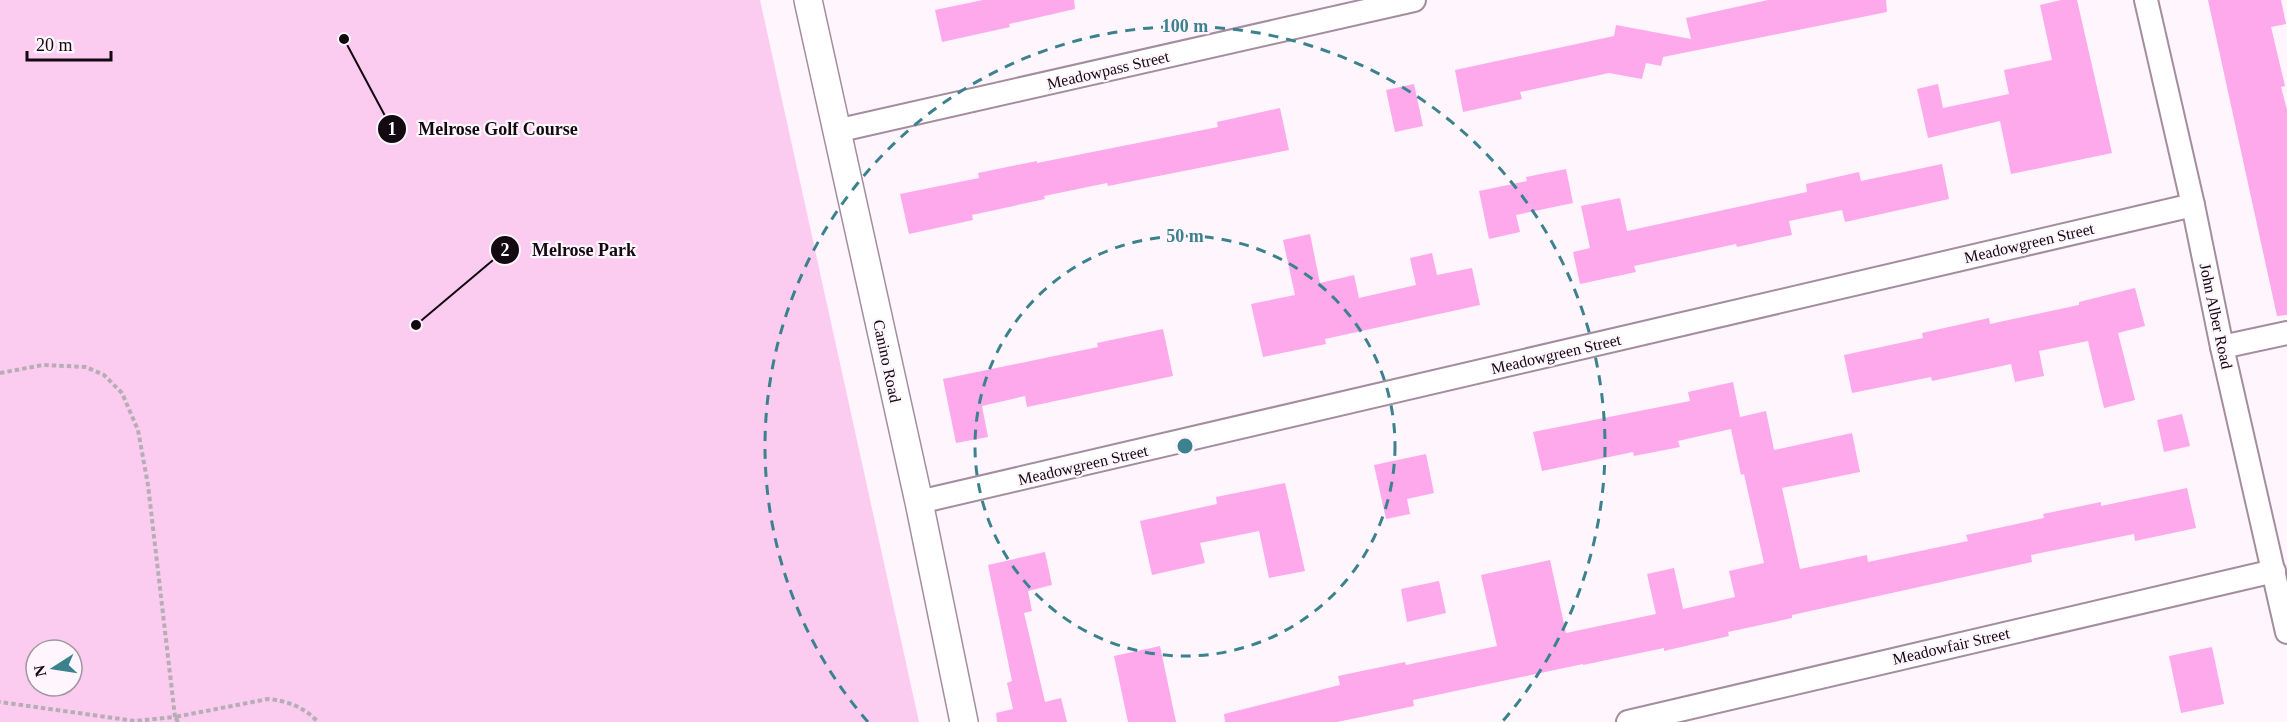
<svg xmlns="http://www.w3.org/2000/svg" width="2287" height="722" viewBox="0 0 2287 722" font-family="Georgia,serif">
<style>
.green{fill:#fbccf0;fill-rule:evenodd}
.building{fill:#fda9ec}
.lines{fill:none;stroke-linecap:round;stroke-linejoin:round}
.minor-casing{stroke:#a48d9e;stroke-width:26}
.tertiary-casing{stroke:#a48d9e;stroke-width:30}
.path{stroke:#b7aeb5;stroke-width:4;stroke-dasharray:4.5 3;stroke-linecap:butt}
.minor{stroke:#fff;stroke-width:22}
.tertiary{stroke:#fff;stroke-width:27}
.ring{fill:none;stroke:#3c828e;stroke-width:3;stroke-dasharray:10 8}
.labels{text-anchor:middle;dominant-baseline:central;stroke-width:4.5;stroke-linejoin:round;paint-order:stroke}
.street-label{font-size:16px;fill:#120a10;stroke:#fff5fc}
.centre{fill:#3c828e;stroke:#fff5fc;stroke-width:3}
.ring-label{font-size:18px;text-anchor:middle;font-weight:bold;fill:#3c828e;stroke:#fff5fc;stroke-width:4.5;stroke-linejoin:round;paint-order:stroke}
.leader{fill:none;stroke:#120a10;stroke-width:2}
.callout-dot{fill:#120a10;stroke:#fff5fc;stroke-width:2}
.mark-label{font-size:18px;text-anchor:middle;font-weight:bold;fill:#fff}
.callout-label{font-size:18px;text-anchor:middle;font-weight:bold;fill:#120a10;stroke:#fff5fc;stroke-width:4.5;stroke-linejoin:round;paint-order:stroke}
</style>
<rect width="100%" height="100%" fill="#fff5fc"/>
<path class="green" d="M 0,0 L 760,0 L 919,722 L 0,722 ZM 36,650 L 72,650 L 72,686 L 36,686 Z"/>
<g class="building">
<polygon points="983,0 1074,0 1075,9 1009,24 1010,27 942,42 935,10"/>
<polygon points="1768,0 1886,0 1887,12 1663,57 1661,66 1646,63 1642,79 1609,73 1520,92 1522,99 1463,112 1455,70 1614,36 1616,25 1691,39 1686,18"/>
<polygon points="2061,0 2077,0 2112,153 2011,174 2000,121 1928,138 1917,89 1938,84 1943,108 2009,94 2004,70 2052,60 2040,5"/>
<polygon points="2208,0 2281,0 2286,24 2271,27 2285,86 2281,87 2287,110 2287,315 2277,316"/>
<polygon points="1414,84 1423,126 1395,132 1386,90"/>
<polygon points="1280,108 1289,150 1108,186 1107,183 1044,196 1045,199 972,215 973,220 909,234 900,194 979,178 978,173 1037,161 1037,163 1218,127 1217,122"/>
<polygon points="1942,164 1949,199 1845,222 1842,210 1789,221 1792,235 1737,247 1736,244 1634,266 1636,272 1580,284 1573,252 1590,248 1581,206 1620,198 1627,231 1807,192 1806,184 1859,172 1861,181"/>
<polygon points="1566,169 1573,203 1516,215 1520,232 1489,239 1479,191 1527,181 1526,177"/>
<polygon points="1310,234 1320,283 1354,275 1359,298 1416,285 1410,258 1432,253 1437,275 1472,268 1480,305 1325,339 1326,344 1263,357 1251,304 1295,295 1283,240"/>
<polygon points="2135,288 2145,326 2118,333 2135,400 2104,408 2088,341 2039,351 2044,376 2015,382 2011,364 1932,381 1931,377 1852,393 1844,355 1923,338 1922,333 1989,318 1990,324 2079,305 2079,302"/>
<polygon points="1163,329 1173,376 1027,407 1025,396 982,406 988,437 956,443 943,379 1098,347 1097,343"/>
<polygon points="1733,382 1740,417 1766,411 1774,450 1852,433 1860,472 1782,488 1800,569 1867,555 1868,562 1968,541 1966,535 2044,518 2043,514 2101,502 2101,506 2187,488 2196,528 2135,541 2134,534 2031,555 2032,562 1792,615 1792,618 1728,632 1729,636 1664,651 1664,648 1583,665 1583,664 1413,700 1414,706 1337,722 1225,722 1224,714 1340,685 1338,676 1405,662 1406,665 1497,646 1481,575 1550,560 1566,633 1656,614 1647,574 1674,568 1683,609 1735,597 1729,571 1764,563 1744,474 1741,475 1731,429 1678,441 1680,447 1634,456 1633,452 1542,471 1533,432 1690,401 1688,392"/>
<polygon points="2182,414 2190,446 2164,452 2157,420"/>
<polygon points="1426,454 1434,493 1407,499 1410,514 1386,519 1374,465"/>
<polygon points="1285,483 1305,571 1269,578 1259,531 1200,543 1205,563 1152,575 1140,521 1217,504 1216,497"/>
<polygon points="1045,552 1052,585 1028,591 1032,611 1024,613 1045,702 1061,698 1067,722 997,722 996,713 1013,709 1007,683 1012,681 988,565"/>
<polygon points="1439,581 1446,613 1407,622 1401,589"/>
<polygon points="1160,646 1176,722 1128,722 1114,656"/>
<polygon points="2212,647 2224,704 2181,713 2169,656"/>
</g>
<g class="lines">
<g class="minor-casing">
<g id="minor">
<polyline points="2146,0 2193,205 2222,347 2287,632"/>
<polyline points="836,131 1414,0"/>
<polyline points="2222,347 2287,333"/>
<polyline points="919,502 2193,205"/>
<polyline points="1628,722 2274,571"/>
</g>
</g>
<g class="tertiary-casing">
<polyline id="tertiary" points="808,0 919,502 964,722"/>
</g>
<g class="path">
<polyline points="0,373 43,365 86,367 104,375 122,393 138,430 148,485 175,717 135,721 0,702"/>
<path d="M 178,722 L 175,717 L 268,699 C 288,701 304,707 318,722"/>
</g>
<use href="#minor" class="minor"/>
<use href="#tertiary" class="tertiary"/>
</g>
<g class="ring">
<circle cx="1185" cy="446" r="210"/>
<path d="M868 722A420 420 0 1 1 1502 722"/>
</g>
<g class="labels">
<g class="street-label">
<text transform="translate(1108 70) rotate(-13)">Meadowpass Street</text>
<text transform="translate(2029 243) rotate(-13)">Meadowgreen Street</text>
<text transform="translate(2216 316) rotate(78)">John Alber Road</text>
<text transform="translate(1556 354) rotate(-13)">Meadowgreen Street</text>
<text transform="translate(887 361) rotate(78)">Canino Road</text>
<text transform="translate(1083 465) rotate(-13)">Meadowgreen Street</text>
<text transform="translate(1951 646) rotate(-13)">Meadowfair Street</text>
</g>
</g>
<circle cx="1185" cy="446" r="9" class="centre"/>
<g class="ring-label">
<text x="1185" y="32">100 m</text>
<text x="1185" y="242">50 m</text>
</g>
<path class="leader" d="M344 39L392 129M416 325L505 250"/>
<g class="callout-dot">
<circle cx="344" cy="39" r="6"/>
<circle cx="416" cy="325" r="6"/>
<circle cx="392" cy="129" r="15"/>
<circle cx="505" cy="250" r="15"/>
</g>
<g class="mark-label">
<text x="392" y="135">1</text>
<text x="505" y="256">2</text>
</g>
<g class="callout-label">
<text x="498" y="135">Melrose Golf Course</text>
<text x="584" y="256">Melrose Park</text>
</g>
<g transform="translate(54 668) rotate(258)"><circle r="28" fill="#fff5fc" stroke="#a0979e" stroke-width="1.5"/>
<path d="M0-4.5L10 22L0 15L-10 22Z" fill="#3c828e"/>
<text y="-9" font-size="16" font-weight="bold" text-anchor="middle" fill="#120a10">N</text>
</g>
<path d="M27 51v9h84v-9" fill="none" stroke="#120a10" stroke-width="3"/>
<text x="36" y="51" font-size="18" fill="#120a10" stroke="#fff5fc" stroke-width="4.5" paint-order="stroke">20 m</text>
</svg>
